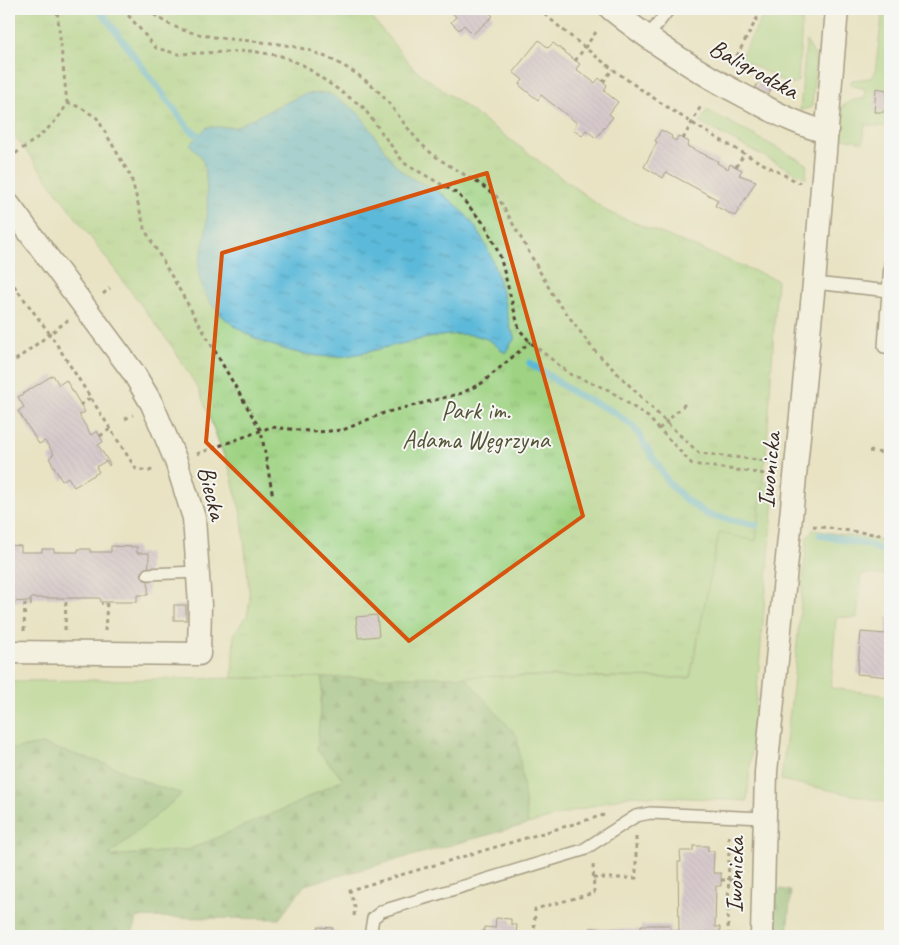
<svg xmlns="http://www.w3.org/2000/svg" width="899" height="945" viewBox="0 0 899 945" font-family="Caveat,sans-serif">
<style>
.green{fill:#9fd383;stroke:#6d7e50}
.forest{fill:url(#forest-firs);stroke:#5d7048}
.park{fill:url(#park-tufts);stroke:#6d7e50}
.water{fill:url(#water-ripples);stroke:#4b727c}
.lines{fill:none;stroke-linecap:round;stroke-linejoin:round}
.stream{stroke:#5bb9d9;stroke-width:7}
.building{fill:url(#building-back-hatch)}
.lane-casing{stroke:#554637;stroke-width:14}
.street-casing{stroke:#554637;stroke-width:25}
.path{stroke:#554637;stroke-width:3;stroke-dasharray:4 4;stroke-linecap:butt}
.lane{stroke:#fff;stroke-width:11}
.street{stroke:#fff;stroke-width:22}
.marked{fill:none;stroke:#d7540e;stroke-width:4;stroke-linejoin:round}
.labels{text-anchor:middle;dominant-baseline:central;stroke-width:4;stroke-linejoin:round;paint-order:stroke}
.street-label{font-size:25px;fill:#3b2a1e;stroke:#f6f6f2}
.park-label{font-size:25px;fill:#545437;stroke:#f6f6f2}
</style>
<defs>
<pattern id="forest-firs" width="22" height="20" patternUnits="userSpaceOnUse" patternTransform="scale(1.25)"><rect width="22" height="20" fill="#7fb571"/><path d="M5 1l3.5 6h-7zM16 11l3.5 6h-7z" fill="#69935c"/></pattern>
<pattern id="park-tufts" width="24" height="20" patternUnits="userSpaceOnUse" patternTransform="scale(1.25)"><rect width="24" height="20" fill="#9fd383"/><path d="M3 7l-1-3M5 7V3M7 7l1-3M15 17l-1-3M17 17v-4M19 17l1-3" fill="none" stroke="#8ab571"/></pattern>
<pattern id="water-ripples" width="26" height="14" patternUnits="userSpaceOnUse" patternTransform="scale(1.25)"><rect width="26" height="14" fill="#5bb9d9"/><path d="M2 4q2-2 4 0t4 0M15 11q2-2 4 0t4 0" fill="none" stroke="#4c97af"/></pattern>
<pattern id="building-back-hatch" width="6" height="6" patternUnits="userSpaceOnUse" patternTransform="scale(1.25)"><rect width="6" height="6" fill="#c0a8d5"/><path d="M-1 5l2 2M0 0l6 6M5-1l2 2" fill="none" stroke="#9d89ac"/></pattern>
</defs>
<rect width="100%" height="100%" fill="#f6f6f2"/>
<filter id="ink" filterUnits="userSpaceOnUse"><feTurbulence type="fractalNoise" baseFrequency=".02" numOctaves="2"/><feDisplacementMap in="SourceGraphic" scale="10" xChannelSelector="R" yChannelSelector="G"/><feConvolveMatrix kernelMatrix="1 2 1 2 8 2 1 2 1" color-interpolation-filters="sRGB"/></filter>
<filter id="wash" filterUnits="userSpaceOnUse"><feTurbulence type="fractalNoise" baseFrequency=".0096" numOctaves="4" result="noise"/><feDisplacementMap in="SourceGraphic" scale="20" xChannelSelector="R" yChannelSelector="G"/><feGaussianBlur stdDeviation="1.12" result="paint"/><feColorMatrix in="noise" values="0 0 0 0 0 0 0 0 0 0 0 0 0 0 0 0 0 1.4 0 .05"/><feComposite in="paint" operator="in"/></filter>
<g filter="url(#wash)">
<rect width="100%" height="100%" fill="#e9e3c4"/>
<g class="green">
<polygon points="767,9 803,9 798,81 790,85 740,58"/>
<polygon points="883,9 890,9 890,127 865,125 863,142 838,137 843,106 854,100 865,98 865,89 850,85 852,80 871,78 875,73"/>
<polygon points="806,41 816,57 812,107 800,111"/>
<polygon points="707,110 807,164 806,178 700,123"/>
<polygon points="762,480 775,488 747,801 631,795 528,824 516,736 464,676 690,678 719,533"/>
<polygon points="813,530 890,542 890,575 861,574 857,618 836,617 831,688 890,696 890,803 781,780 793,687 807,537"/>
<polygon points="323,677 317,750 343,779 295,804 188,850 108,856 182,794 153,785 109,765 42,744 9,750 9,681"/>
</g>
<g class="forest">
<polygon points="464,676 517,736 528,824 305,885 279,919 136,917 133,933 9,936 9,750 41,744 109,765 153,785 182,794 108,856 188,850 295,804 343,779 317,750 323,677"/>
<polygon points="781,889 791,891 787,935 794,936 773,936 774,894"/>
</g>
<polygon class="park" points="9,9 365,9 413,68 608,212 777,280 767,444 756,541 719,533 690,678 540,676 232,678 234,633 247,616 250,600 242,518 230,471 199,390 171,345 9,128"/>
<path class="water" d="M 329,93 C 338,100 352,106 360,115 C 373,130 382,149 395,164 C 409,181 426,183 443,195 C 491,228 498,277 511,330 L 515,338 L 505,353 C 499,348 491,340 484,338 C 453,325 382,351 346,356 C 297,362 208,332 199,275 C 197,261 205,244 206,230 C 208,214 208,174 202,159 C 199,154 193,149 190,144 L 207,127 L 235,127 L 304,94 Z"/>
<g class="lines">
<g class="stream">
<polyline points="99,9 189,129 205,140"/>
<polyline points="530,363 574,393 614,412 634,427 669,483 686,500 708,515 756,525"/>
<polyline points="820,535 869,545 890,554"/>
</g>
</g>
<g id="blocks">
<g class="building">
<polygon points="449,9 492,9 489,12 493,16 473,34 464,25 459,30 451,22 456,17"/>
<polygon points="539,40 548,48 553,43 580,64 576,69 595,83 599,78 607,85 604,91 618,102 609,114 613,117 596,138 586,130 582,136 573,129 577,123 541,95 538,100 519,85 523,80 513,72"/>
<polygon points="761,78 773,85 768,95 755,88"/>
<polygon points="876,88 887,90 885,112 874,112"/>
<polygon points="661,130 672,136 671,138 676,141 678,136 689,142 687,146 718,161 717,163 728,169 730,164 742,170 739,175 756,181 735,216 715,206 718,200 666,172 663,178 644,167 657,142 655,141"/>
<polygon points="53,375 59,385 66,380 85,412 79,415 91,435 97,431 103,442 98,445 110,464 109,466 106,461 96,467 99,472 74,487 68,477 62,481 49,458 54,454 45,441 39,444 18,411 24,407 18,397"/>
<polygon points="9,545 21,546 21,552 42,552 42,549 54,549 54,552 78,552 78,549 90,549 90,552 111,552 111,546 137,547 137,553 149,553 148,595 137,595 137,602 102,602 102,605 100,598 31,598 31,606 30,601 9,602"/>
<rect x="174" y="605" width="12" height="15"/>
<polygon points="377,615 379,636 358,638 356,617"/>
<polygon points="887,617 890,618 890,677 857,674 861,632 886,634"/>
<polygon points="693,846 708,846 708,851 714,851 713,873 721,873 721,886 716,886 715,927 720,927 720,936 579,936 579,931 589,931 590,928 641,930 641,925 670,925 670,931 679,931 678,862 681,862 680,851 693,851"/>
<polygon points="496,918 511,919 511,924 517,925 516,936 483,936 484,927 495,928"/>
<polygon points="318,927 333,928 332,932 339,932 339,936 317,936"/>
</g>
</g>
</g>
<g filter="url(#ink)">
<use href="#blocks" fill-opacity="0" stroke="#554637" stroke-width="1"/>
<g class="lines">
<g class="lane-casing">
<g id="lane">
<polyline points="647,38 669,9"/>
<polyline points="814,283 890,291"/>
<polyline points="884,347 890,264"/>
<polyline points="148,574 198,572"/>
<polyline points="370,936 373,918 382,911 583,850 636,816 650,813 763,818"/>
</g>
</g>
<g class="street-casing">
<g id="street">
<path d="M 611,9 C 653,43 698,72 746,97 C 773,111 797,125 827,132"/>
<polyline points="9,205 133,372 152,404 176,461 194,518 200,605 199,654 9,652"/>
<polyline points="762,936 766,772 814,283 837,9"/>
</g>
</g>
<g class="path">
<polyline points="123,9 156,48 178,54 251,51 281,56 303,65 363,107 404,163 458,194 486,226 500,256 519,329 530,342 570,374 609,390 648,417 692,464 773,475"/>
<path d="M 148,9 C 190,51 270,32 321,55 C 343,64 365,78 381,94 C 398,113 411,136 430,152 C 452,170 479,180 499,199 L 553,295 L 593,349 L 666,422 L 699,453 L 775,462"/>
<path d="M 539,9 C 617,79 706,136 800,183"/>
<polyline points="575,61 596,32"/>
<polyline points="733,63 762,9"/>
<polyline points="603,82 613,69"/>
<polyline points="67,103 80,107 97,118 131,177 145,230 261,431 273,497"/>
<polyline points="683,139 702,104"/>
<path d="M 9,158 C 30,143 56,127 67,103 L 57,9"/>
<polyline points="736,167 745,153"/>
<polyline points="9,279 50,334 68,320"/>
<polyline points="9,294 16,288"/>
<polyline points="103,294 110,288"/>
<polyline points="9,365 50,334 136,469 149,471 155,469"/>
<polyline points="80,405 90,398"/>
<polyline points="125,419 133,415"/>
<polyline points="659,429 685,404"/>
<polyline points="100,436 110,429"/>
<polyline points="869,451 890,454"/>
<polyline points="197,454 271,427 317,432 343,430 384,413 462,393 482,383 530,342"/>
<polyline points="813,526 889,536 890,526"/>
<polyline points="887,612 890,613"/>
<polyline points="65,630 66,599"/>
<polyline points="24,631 25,602"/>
<polyline points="105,631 107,602"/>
<polyline points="593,878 636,878 636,836"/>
<polyline points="721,880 742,880"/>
<polyline points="354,916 355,907 350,890 604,815"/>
<polyline points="720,934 739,934"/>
<polyline points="534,936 535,909 594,893 593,863"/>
<polyline points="728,936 729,832"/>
</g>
<use href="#lane" class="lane"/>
<use href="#street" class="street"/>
</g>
</g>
<path d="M0 0H899V945H0ZM 487,173 L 583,516 L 409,641 L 206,442 L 222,253 Z" fill="#e9e3c4" fill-opacity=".55" fill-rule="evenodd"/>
<path class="marked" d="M 487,173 L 583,516 L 409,641 L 206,442 L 222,253 Z"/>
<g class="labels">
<g class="street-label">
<text transform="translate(754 69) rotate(29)">Baligrodzka</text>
<text transform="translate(769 470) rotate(-85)">Iwonicka</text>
<text transform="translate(212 493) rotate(76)">Biecka</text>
<text transform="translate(735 875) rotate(-89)">Iwonicka</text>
</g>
<g class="park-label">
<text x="476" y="411">Park im.<tspan x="476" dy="29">Adama Węgrzyna</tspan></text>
</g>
</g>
<rect width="899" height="945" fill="none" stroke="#f6f6f2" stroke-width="30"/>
</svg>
